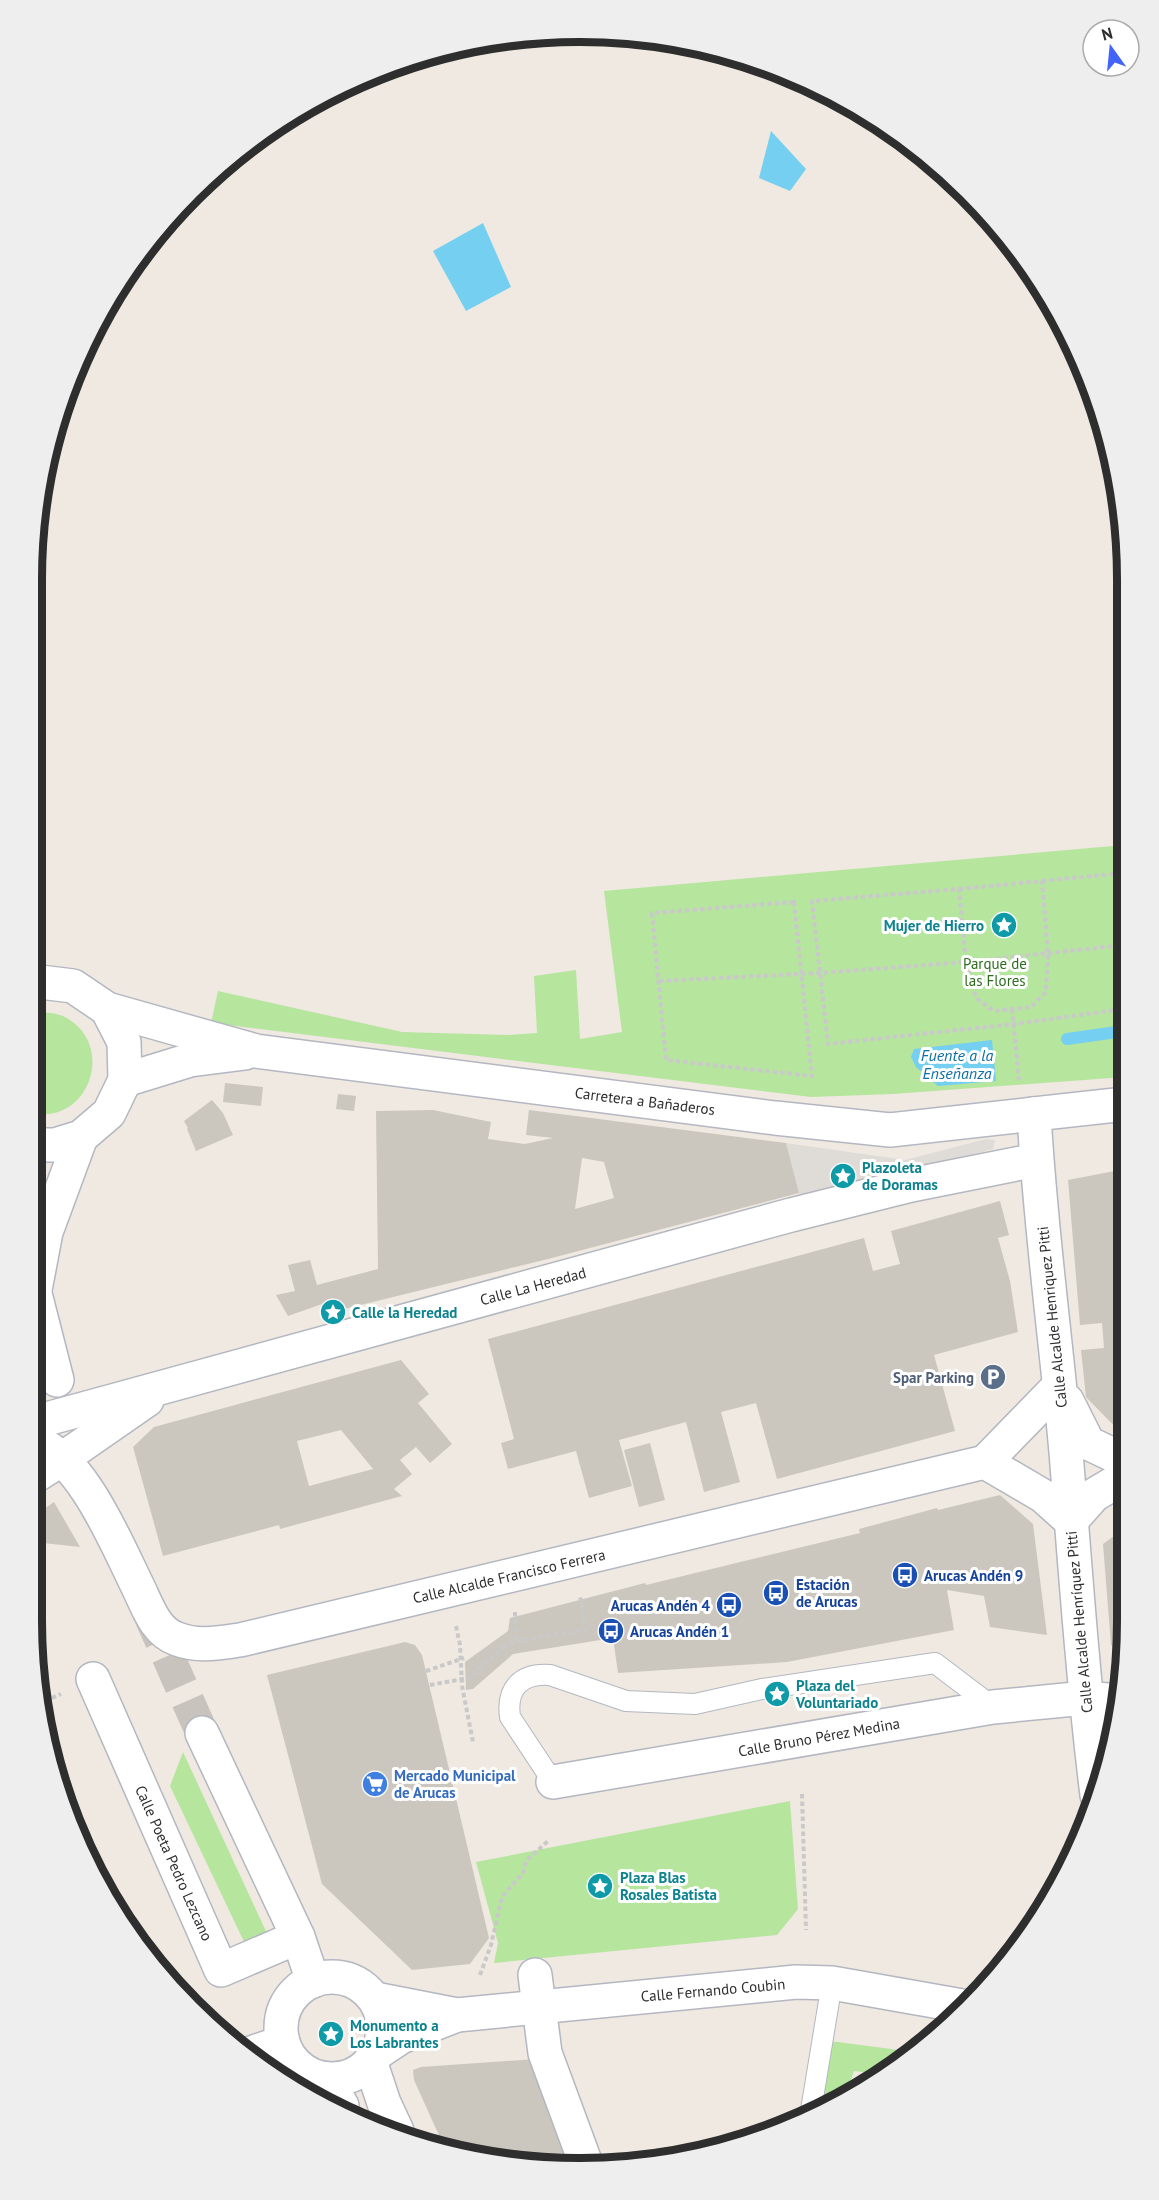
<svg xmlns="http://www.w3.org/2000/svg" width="1159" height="2200" viewBox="0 0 1159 2200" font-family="'PT Sans',sans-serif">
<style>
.green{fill:#b6e59e}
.plaza{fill:#dfdcd8}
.water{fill:#75cff0}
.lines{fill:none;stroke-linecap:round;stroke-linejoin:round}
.stream{stroke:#75cff0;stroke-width:12}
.building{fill:#cbc7bf;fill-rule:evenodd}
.secondary-tunnel{stroke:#c8c4bd;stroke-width:33;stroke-dasharray:33 16;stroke-linecap:butt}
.lane-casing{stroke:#b4b7c1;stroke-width:22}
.street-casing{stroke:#b4b7c1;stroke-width:36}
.secondary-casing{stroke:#b4b7c1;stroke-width:36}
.path{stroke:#c9c9c9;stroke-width:4;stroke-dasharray:4.5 3;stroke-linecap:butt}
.lane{stroke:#fff;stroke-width:20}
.street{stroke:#fff;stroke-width:33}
.secondary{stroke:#fff;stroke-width:33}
.path-bridge{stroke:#c9c9c9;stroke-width:4;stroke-dasharray:4.5 3;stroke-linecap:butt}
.labels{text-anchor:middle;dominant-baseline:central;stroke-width:6;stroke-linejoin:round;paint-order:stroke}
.culture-label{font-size:15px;font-weight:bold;fill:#0d838f;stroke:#fff;text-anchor:start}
.park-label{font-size:15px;fill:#2c6e1b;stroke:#fff}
.street-label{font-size:15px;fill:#2e2e2e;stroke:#fff}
.service-label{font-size:15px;font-weight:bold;fill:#4e5e75;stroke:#fff;text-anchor:end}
.transit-label{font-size:15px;font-weight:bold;fill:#164399;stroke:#fff;text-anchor:start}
.shop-label{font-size:15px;font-weight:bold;fill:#366cbe;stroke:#fff;text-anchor:start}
.water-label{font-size:16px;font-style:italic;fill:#0d6fa3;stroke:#fff}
.rim{fill:none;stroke:#2e2e2e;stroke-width:8}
</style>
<rect width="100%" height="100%" fill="#efe9e1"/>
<g class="green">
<polygon points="1124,845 1125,1077 893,1094 811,1097 211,1023 218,991 402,1032 508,1035 537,1033 534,976 576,970 580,1039 622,1032 604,891"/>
<path d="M 38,1011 C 46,1013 58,1013 65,1017 C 117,1045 89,1125 32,1113 L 32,1013 Z"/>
<polygon points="183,1752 270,1940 247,1948 170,1786"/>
<polygon points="790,1801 798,1909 777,1935 494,1963 498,1943 476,1862"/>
<polygon points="830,2041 914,2052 885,2075 854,2071 845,2097 816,2112"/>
</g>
<polygon class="plaza" points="986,1139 995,1140 993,1149 801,1201 786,1143 905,1160"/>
<g class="water">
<polygon points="771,131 806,169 790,191 759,178"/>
<polygon points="483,223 511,287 466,311 433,251"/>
<polygon points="992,1040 996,1081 938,1086 916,1067 911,1057 914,1049"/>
</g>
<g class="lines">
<polyline class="stream" points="1067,1039 1124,1031"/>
</g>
<g class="building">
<polygon points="225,1083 263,1087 261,1106 223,1102"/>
<polygon points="338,1094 356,1096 354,1111 336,1109"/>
<polygon points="212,1100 223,1113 233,1135 196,1151 187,1129 188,1128 184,1121"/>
<path d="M 433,1110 L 491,1122 L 488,1139 L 525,1144 L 553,1138 L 526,1135 L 529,1110 L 786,1143 L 799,1193 L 548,1259 L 328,1313 L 325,1303 L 288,1316 L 276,1295 L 295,1291 L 288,1265 L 310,1260 L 317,1285 L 378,1269 L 376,1111 ZM 582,1158 L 604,1162 L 614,1198 L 575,1209 Z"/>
<polygon points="1125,1169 1125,1321 1121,1321 1122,1340 1125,1340 1126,1438 1086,1397 1081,1350 1104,1348 1102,1323 1080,1325 1068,1180"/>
<polygon points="1000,1201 1009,1235 998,1238 1010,1281 1018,1332 934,1355 955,1431 777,1479 756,1403 721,1412 740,1482 704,1492 686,1422 619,1440 632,1486 589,1498 576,1451 508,1469 501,1443 514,1439 488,1339 864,1238 873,1271 900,1264 891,1231"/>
<path d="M 401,1360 L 429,1394 L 418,1403 L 452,1444 L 430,1463 L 416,1447 L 400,1460 L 412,1474 L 394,1489 L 402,1496 L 280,1529 L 279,1525 L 163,1556 L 133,1447 L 154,1427 ZM 341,1430 L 373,1469 L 309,1486 L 297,1441 Z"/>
<polygon points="650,1443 665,1500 639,1507 624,1450"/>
<polygon points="1000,1495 1033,1524 1047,1635 990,1627 984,1596 947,1590 954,1630 787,1662 618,1673 613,1638 513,1654 473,1689 466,1690 465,1662 508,1631 510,1618 645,1583 646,1585 860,1533 859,1529 937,1508 938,1510"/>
<polygon points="54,1502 80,1547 43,1543 32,1550 32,1517"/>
<polygon points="1126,1527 1126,1650 1115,1648 1111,1645 1103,1544"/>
<polygon points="405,1642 415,1645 422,1655 489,1938 470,1964 412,1970 322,1884 267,1675"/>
<polygon points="536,2059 573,2163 446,2151 414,2080 413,2070 421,2067"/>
</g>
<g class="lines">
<polyline class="secondary-tunnel" points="148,1611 202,1733"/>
<g class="lane-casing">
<g id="lane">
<path d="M 553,1782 L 510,1717 C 506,1688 521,1673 550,1675 L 626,1701 L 695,1704 L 762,1689 L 935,1663 L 993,1707"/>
<polyline points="810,2116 832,1983"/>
</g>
</g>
<g class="street-casing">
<g id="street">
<polyline points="1034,1114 1125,1104"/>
<polyline points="32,1478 62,1459"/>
<polyline points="93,1679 221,1970 298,1937"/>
<polyline points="553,1782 993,1707 1085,1698 1119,1701"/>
<polyline points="535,1975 545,2053 586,2164"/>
<polyline points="375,1999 457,2015 796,1982 832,1983 968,2007"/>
<polyline points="251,2053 283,2042"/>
<polyline points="377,2053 401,2037 457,2015"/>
</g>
</g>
<g class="secondary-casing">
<g id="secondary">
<path d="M 107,1009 L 256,1051 L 775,1118 L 890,1130 L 1034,1114 C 1040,1227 1056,1339 1066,1452 C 1075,1567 1083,1681 1097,1795"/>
<polyline points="125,1080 190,1060 245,1053"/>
<polyline points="32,1145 55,1145 81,1137 109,1113 125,1080 124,1042 107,1009 73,986 32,981"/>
<polyline points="32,1282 57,1380"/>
<polyline points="34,1295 46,1232 81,1137"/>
<polyline points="1067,1401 1088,1443 1126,1461"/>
<polyline points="32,1423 791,1215 911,1185 1036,1160"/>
<path d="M 32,1440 C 82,1456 117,1545 139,1589 C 148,1608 156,1632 177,1639 C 198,1647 218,1643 240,1640 L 985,1462 L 1043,1496 L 1071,1521"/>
<polyline points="62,1459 147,1400"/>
<polyline points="985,1462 1059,1386"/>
<polyline points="1071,1521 1094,1495 1126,1476"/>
<polyline points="202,1733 298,1937 313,1981"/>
<circle cx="332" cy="2028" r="51"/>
<polyline points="370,2061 384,2103 397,2131"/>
<polyline points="327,2079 342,2106"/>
</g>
</g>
<g class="path">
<polyline points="1042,881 1124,873"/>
<polyline points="959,889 1042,881 1048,953 1046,992 1031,1007 1012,1009 994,1011 976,998 966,962 959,889 812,901 828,1044 1014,1024 1124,1009"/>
<polygon points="794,902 812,1076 666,1060 652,913"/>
<polyline points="659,981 819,973 966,962 1124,945"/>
<polyline points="1012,1009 1019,1080"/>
<polyline points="515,1612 516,1641"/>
<polyline points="456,1626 460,1645 462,1686 473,1742"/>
<polyline points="503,1647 516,1641 585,1630 580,1595"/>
<polyline points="45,1701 61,1694"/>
<polyline points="802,1794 806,1930"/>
<polyline points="480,1975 491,1945 502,1897 523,1873 526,1861 548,1841"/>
</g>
<use href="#lane" class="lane"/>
<use href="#street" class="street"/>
<use href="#secondary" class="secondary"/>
<g class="path-bridge">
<polyline points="426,1671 464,1658"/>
<polyline points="430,1685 468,1678 503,1647"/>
</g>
</g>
<defs>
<g id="sight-disc" transform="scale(1.35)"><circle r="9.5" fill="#0f9aa8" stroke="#fff"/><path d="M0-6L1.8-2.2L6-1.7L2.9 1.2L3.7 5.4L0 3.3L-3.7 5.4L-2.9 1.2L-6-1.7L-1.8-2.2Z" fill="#fff"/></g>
<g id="parking-disc" transform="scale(1.35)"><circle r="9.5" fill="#5c6f8a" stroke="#fff"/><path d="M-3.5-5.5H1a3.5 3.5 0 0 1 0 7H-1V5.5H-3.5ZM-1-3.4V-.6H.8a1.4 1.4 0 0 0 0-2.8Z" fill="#fff"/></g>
<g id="bus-disc" transform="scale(1.35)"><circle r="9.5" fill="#1a4fb4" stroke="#fff"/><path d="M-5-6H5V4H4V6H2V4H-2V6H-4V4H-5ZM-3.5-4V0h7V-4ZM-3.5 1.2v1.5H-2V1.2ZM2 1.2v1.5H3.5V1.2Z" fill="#fff"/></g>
<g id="supermarket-disc" transform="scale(1.35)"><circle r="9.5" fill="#3f7fe0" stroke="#fff"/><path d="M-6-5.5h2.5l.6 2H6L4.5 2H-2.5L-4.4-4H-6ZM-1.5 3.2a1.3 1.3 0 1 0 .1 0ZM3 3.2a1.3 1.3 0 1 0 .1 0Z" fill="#fff"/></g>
</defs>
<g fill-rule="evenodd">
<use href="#sight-disc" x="1004" y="925"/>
<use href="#sight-disc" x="843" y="1176"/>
<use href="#sight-disc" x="333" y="1312"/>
<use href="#parking-disc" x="993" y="1377"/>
<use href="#bus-disc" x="905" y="1575"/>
<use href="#bus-disc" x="776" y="1593"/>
<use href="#bus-disc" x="729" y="1605"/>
<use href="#bus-disc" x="611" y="1631"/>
<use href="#sight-disc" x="777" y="1694"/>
<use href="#supermarket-disc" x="375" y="1784"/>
<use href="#sight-disc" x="600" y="1886"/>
<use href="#sight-disc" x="331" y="2034"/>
</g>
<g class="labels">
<g class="culture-label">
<text x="984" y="925" text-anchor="end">Mujer de Hierro</text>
<text x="862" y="1167">Plazoleta<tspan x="862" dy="17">de Doramas</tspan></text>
<text x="352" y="1312">Calle la Heredad</text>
<text x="796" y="1685">Plaza del<tspan x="796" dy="17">Voluntariado</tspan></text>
<text x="620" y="1877">Plaza Blas<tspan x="620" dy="17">Rosales Batista</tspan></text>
<text x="350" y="2025">Monumento a<tspan x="350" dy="17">Los Labrantes</tspan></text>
</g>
<g class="park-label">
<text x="995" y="963">Parque de<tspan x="995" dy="17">las Flores</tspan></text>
</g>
<g class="street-label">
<text transform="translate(645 1101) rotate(7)">Carretera a Bañaderos</text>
<text transform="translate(533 1286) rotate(-15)">Calle La Heredad</text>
<text transform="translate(1052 1317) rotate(-96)">Calle Alcalde Henriquez Pitti</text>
<text transform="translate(509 1576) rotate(-13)">Calle Alcalde Francisco Ferrera</text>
<text transform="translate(1079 1622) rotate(-95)">Calle Alcalde Henríquez Pitti</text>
<text transform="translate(819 1737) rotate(-10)">Calle Bruno Pérez Medina</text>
<text transform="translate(174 1863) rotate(66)">Calle Poeta Pedro Lezcano</text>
<text transform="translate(713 1990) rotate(-5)">Calle Fernando Coubin</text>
</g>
<g class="service-label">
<text x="974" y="1377">Spar Parking</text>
</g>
<g class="transit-label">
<text x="924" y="1575">Arucas Andén 9</text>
<text x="796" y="1584">Estación<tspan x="796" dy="17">de Arucas</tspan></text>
<text x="710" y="1605" text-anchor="end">Arucas Andén 4</text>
<text x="630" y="1631">Arucas Andén 1</text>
</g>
<g class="shop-label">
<text x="394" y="1775">Mercado Municipal<tspan x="394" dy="17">de Arucas</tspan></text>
</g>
<g class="water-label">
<text x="957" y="1055">Fuente a la<tspan x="957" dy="18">Enseñanza</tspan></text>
</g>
</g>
<path d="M0 0H1159V2200H0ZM579 42H580A537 537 0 0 1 1117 579V1621A537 537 0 0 1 580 2158H579A537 537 0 0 1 42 1621V579A537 537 0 0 1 579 42Z" fill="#eee" fill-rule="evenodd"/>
<path class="rim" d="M579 42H580A537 537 0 0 1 1117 579V1621A537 537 0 0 1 580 2158H579A537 537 0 0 1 42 1621V579A537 537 0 0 1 579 42Z"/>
<g transform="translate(1111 48) rotate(345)"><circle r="28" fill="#ffffff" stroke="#ababab" stroke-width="1.5"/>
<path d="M0-4.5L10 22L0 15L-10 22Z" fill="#4264fb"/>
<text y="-9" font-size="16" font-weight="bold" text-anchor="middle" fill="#2e2e2e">N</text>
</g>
</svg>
